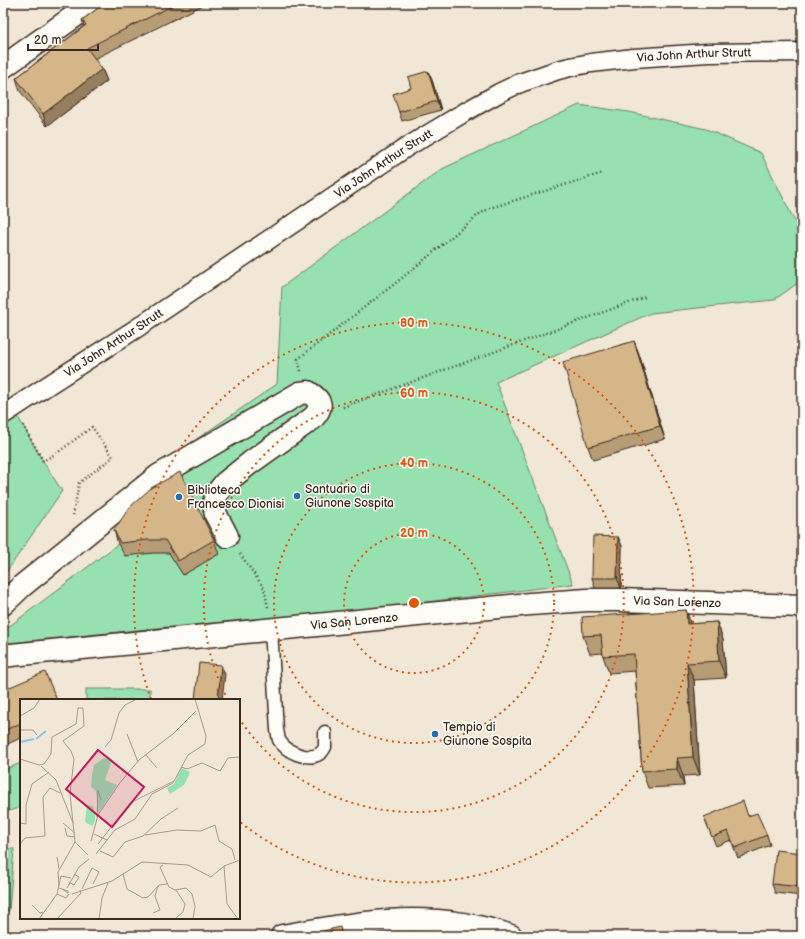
<svg xmlns="http://www.w3.org/2000/svg" width="805" height="939" viewBox="0 0 805 939" font-family="'Balsamiq Sans',sans-serif">
<style>
.green{fill:#97e0af;stroke:#698566}
.lines{fill:none;stroke-linecap:round;stroke-linejoin:round}
.service-casing{stroke:#3b2a1e;stroke-width:15}
.pedestrian-casing{stroke:#3b2a1e;stroke-width:21}
.minor-casing{stroke:#3b2a1e;stroke-width:25}
.tertiary-casing{stroke:#3b2a1e;stroke-width:25}
.path{stroke:#3b2a1e;stroke-width:2.5;stroke-dasharray:1 3;stroke-linecap:butt}
.service{stroke:#fdfcf7;stroke-width:12}
.pedestrian{stroke:#fdfcf7;stroke-width:18}
.minor{stroke:#fdfcf7;stroke-width:22}
.tertiary{stroke:#fdfcf7;stroke-width:22}
.wall{fill:#b79d76;stroke:#3b2a1e}
.shaded-wall{fill:#957f60;stroke:#3b2a1e}
.building{fill:#d5b689;stroke:#3b2a1e}
.ring{fill:none;stroke:#df570d;stroke-width:2;stroke-dasharray:2 4}
.poi-dot{fill:#1f6fb2;stroke:#fdfcf7;stroke-width:1.5}
.labels{text-anchor:middle;dominant-baseline:central;stroke-width:3;stroke-linejoin:round;paint-order:stroke}
.street-label{font-size:12px;fill:#3b2a1e;stroke:#fdfcf7}
.poi-label{font-size:12px;fill:#3b2a1e;stroke:#fdfcf7;text-anchor:start}
.inset-river{fill:none;stroke:#89c6e9;stroke-width:2}
.inset-road{fill:none;stroke:#a89b8c;stroke-width:1}
.view{fill:#c2185b;fill-opacity:0.15;stroke:#c2185b;stroke-width:2}
.inset-edge{fill:none;stroke:#3b2a1e;stroke-width:2}
.centre{fill:#df570d;stroke:#fdfcf7;stroke-width:2}
.ring-label{font-size:12px;text-anchor:middle;font-weight:bold;fill:#df570d;stroke:#fdfcf7;stroke-width:3;stroke-linejoin:round;paint-order:stroke}
</style>
<rect width="100%" height="100%" fill="#f1e7d6"/>
<filter id="ink" filterUnits="userSpaceOnUse"><feTurbulence type="fractalNoise" baseFrequency=".025" numOctaves="2"/><feDisplacementMap in="SourceGraphic" scale="8" xChannelSelector="R" yChannelSelector="G"/><feConvolveMatrix kernelMatrix="1 2 1 2 8 2 1 2 1" color-interpolation-filters="sRGB"/></filter>
<g filter="url(#ink)">
<g class="green">
<polygon points="579,105 629,112 706,129 761,153 802,236 802,280 774,300 651,313 496,382 573,584 264,622 168,629 167,627 9,643 3,638 3,631 118,544 135,521 153,469 277,384 282,287 442,169"/>
<polygon points="13,408 43,461 62,491 3,577 3,414"/>
<rect x="86" y="689" width="64" height="11"/>
<polygon points="21,763 21,807 3,813 3,770"/>
<polygon points="3,849 14,849 9,911 3,910"/>
</g>
<g class="lines">
<g class="service-casing">
<path id="service" d="M 271,629 L 277,730 C 278,733 278,737 279,740 C 286,752 307,761 319,754 C 321,753 324,749 325,747 L 325,732"/>
</g>
<g class="pedestrian-casing">
<g id="pedestrian">
<path id="s1" d="M 3,415 L 50,384 L 137,328 L 407,147 L 465,112 L 499,93 L 520,83 L 558,70 L 570,67 L 591,63 L 634,58 L 708,53 L 802,52"/>
</g>
</g>
<g class="minor-casing">
<g id="minor">
<path d="M 3,604 L 22,586 L 158,476 L 300,393 L 308,392 C 321,400 324,406 313,418 L 250,463 L 225,483 L 217,493 L 214,503 L 216,515 L 227,536"/>
<path id="s2" d="M 3,656 L 11,655 L 530,604 L 587,600 L 619,600 L 802,606"/>
<path d="M 282,936 C 317,930 352,923 388,921 C 429,918 472,923 511,936"/>
</g>
</g>
<g class="tertiary-casing">
<polyline id="tertiary" points="3,67 93,3"/>
</g>
<g class="path">
<polyline points="301,371 298,359 402,278 478,215 490,208 603,173"/>
<polyline points="343,407 645,297"/>
<polyline points="23,425 43,461 57,453 92,427 113,457 79,483 73,516"/>
<polyline points="240,554 264,588 268,607"/>
</g>
<use href="#service" class="service"/>
<use href="#pedestrian" class="pedestrian"/>
<use href="#minor" class="minor"/>
<use href="#tertiary" class="tertiary"/>
</g>
<g class="wall">
<polygon points="105,3 207,3 94,59 102,69 107,81 47,126 20,91 16,78 84,26 82,20"/>
<polygon points="432,80 441,110 402,121 399,112 411,88"/>
<polygon points="634,341 639,354 665,439 593,460 588,447"/>
<polygon points="114,530 214,540 219,554 183,575 169,553 153,553 125,556 118,544"/>
<polygon points="618,537 622,546 621,588 595,588 592,578"/>
<polygon points="686,610 691,624 717,622 723,639 726,678 694,680 700,775 683,776 684,786 648,788 642,771 635,671 609,673 603,656 603,653 590,654 583,636"/>
<polygon points="3,690 21,700 21,738 3,746"/>
<polygon points="748,816 767,835 770,845 738,858 731,840 716,846 704,817"/>
<polygon points="802,853 802,896 775,893 772,884"/>
</g>
<g class="shaded-wall">
<polygon points="102,69 107,81 47,126 43,114"/>
<polygon points="428,71 432,80 441,110 437,101"/>
<polygon points="634,341 639,354 665,439 660,426"/>
<polygon points="618,537 622,546 621,588 617,578"/>
<polygon points="686,610 692,628 687,624"/>
<polygon points="717,622 723,639 726,678 719,661"/>
<polygon points="687,663 694,680 700,775 693,757"/>
<polygon points="221,665 225,674 222,700 218,700"/>
<polygon points="677,758 683,776 684,786 677,769"/>
</g>
<g class="building">
<polygon points="105,3 178,3 87,48 102,69 43,114 16,78 86,25 82,20"/>
<polygon points="428,71 437,101 399,112 393,94 411,88 408,77"/>
<polygon points="634,341 660,426 588,447 563,362"/>
<polygon points="180,472 214,540 178,561 165,540 148,540 120,543 114,530 130,507 151,488"/>
<polygon points="593,536 618,537 617,578 592,578"/>
<polygon points="686,610 687,624 717,622 719,661 687,663 693,757 677,758 677,769 642,771 634,654 603,656 601,635 583,636 582,617"/>
<polygon points="199,663 221,665 218,700 195,700"/>
<polygon points="45,672 57,700 21,700 21,723 3,731 3,690"/>
<polygon points="743,801 748,816 757,813 767,835 735,848 728,831 712,837 704,817"/>
<polygon points="776,850 802,853 802,887 772,884"/>
<polygon points="340,927 342,936 303,936"/>
</g>
</g>
<g class="ring">
<circle cx="414" cy="603" r="70"/>
<circle cx="414" cy="603" r="140"/>
<path d="M228 700A210 210 0 1 1 240 720"/>
<path d="M151 699A280 280 0 1 1 240 822"/>
</g>
<g class="poi-dot">
<circle cx="297" cy="496" r="4"/>
<circle cx="179" cy="497" r="4"/>
<circle cx="435" cy="734" r="4"/>
</g>
<g class="labels">
<g class="street-label">
<text stroke="none"><textPath href="#s1" startOffset="792">Via John Arthur Strutt</textPath></text>
<text stroke="none"><textPath href="#s1" startOffset="456">Via John Arthur Strutt</textPath></text>
<text stroke="none"><textPath href="#s1" startOffset="132">Via John Arthur Strutt</textPath></text>
<text stroke="none"><textPath href="#s2" startOffset="677">Via San Lorenzo</textPath></text>
<text stroke="none"><textPath href="#s2" startOffset="353">Via San Lorenzo</textPath></text>
</g>
<g class="poi-label">
<text x="305" y="489">Santuario di<tspan x="305" dy="14">Giunone Sospita</tspan></text>
<text x="187" y="490">Biblioteca<tspan x="187" dy="14">Francesco Dionisi</tspan></text>
<text x="443" y="727">Tempio di<tspan x="443" dy="14">Giunone Sospita</tspan></text>
</g>
</g>
<g transform="translate(20 699)">
<rect width="220" height="220" fill="#f1e7d6"/>
<path d="M 84,59 L 92,61 L 85,81 L 97,86 L 78,115 L 76,92 L 71,88 L 72,76 L 74,66 ZM 161,69 L 170,73 L 168,78 L 164,86 L 150,95 L 147,89 L 154,85 ZM 67,106 L 73,107 L 75,115 L 75,122 L 72,127 L 65,123 Z" fill="#97e0af"/>
<path class="inset-river" d="M 16,40 L 26,32M 0,43 L 14,40"/>
<path class="inset-road" d="M 0,17 L 14,9 L 20,0M 0,31 L 13,31 L 17,36M 107,35 L 118,63M 85,48 L 91,41 L 99,14 L 105,6 L 117,0M 126,56 L 137,69M 0,60 L 19,66 L 24,65 L 31,55 L 32,38 L 56,25 L 58,9 L 63,9 L 64,27 L 43,42 L 51,52 L 54,60 L 50,95 L 55,143M 21,67 L 36,81 L 53,124M 161,68 L 167,70 L 182,64 L 200,72 L 208,59 L 220,58M 77,118 L 78,91 L 81,101M 0,124 L 6,125 L 6,106 L 12,85 L 29,73M 43,124 L 55,134M 45,129 L 47,137 L 55,138M 74,135 L 87,141M 125,136 L 157,131 L 181,132 L 195,126 L 199,142 L 212,150 L 215,161M 71,142 L 78,116 L 99,85 L 119,61 L 154,34 L 176,12M 55,143 L 68,156M 0,145 L 5,139 L 25,137 L 23,98 L 30,89 L 40,94M 78,145 L 110,104 L 154,82M 80,152 L 93,158 L 105,143 L 123,137 L 141,120 L 158,109M 76,155 L 95,131 L 115,120 L 132,95 L 153,84 L 168,56 L 185,45 L 186,37 L 175,0M 37,158 L 39,170M 143,166 L 140,168 L 149,188 L 155,191 L 166,189 L 172,195 L 175,207 L 173,220M 204,167 L 220,161M 72,169 L 79,173 L 73,185M 103,175 L 107,190 L 123,199 L 128,198 L 139,186M 49,183 L 54,186 L 59,178 L 54,175M 39,187 L 38,173 L 55,143M 39,189 L 48,192 L 48,194 L 42,190M 47,189 L 59,168 L 69,160M 62,190 L 72,169M 37,195 L 46,199 L 49,195M 52,195 L 92,182 L 122,163 L 168,166 L 191,178 L 204,167 L 207,205 L 218,220M 12,206 L 20,214 L 23,213M 133,214 L 140,211 L 135,197 L 137,190 L 139,186 L 147,185M 19,220 L 37,195 L 41,177 L 51,179M 37,220 L 61,194 L 60,191M 79,220 L 82,199 L 88,184M 155,220 L 163,213 L 165,205 L 156,191"/>
<path class="view" d="M 78,51 L 124,88 L 92,128 L 46,90 Z"/>
<rect width="220" height="220" class="inset-edge"/>
</g>
<circle cx="414" cy="603" r="6" class="centre"/>
<g class="ring-label">
<text x="414" y="327">80 m</text>
<text x="414" y="397">60 m</text>
<text x="414" y="467">40 m</text>
<text x="414" y="537">20 m</text>
</g>
<rect width="805" height="939" fill="none" stroke="#fdfcf7" stroke-width="16"/>
<rect x="8" y="8" width="789" height="923" fill="none" stroke="#3b2a1e" stroke-width="1.5" filter="url(#ink)"/>
<path d="M28 44v6h70v-6" fill="none" stroke="#3b2a1e" stroke-width="2"/>
<text x="34" y="44" font-size="12" fill="#3b2a1e" stroke="#fdfcf7" stroke-width="3" paint-order="stroke">20 m</text>
</svg>
